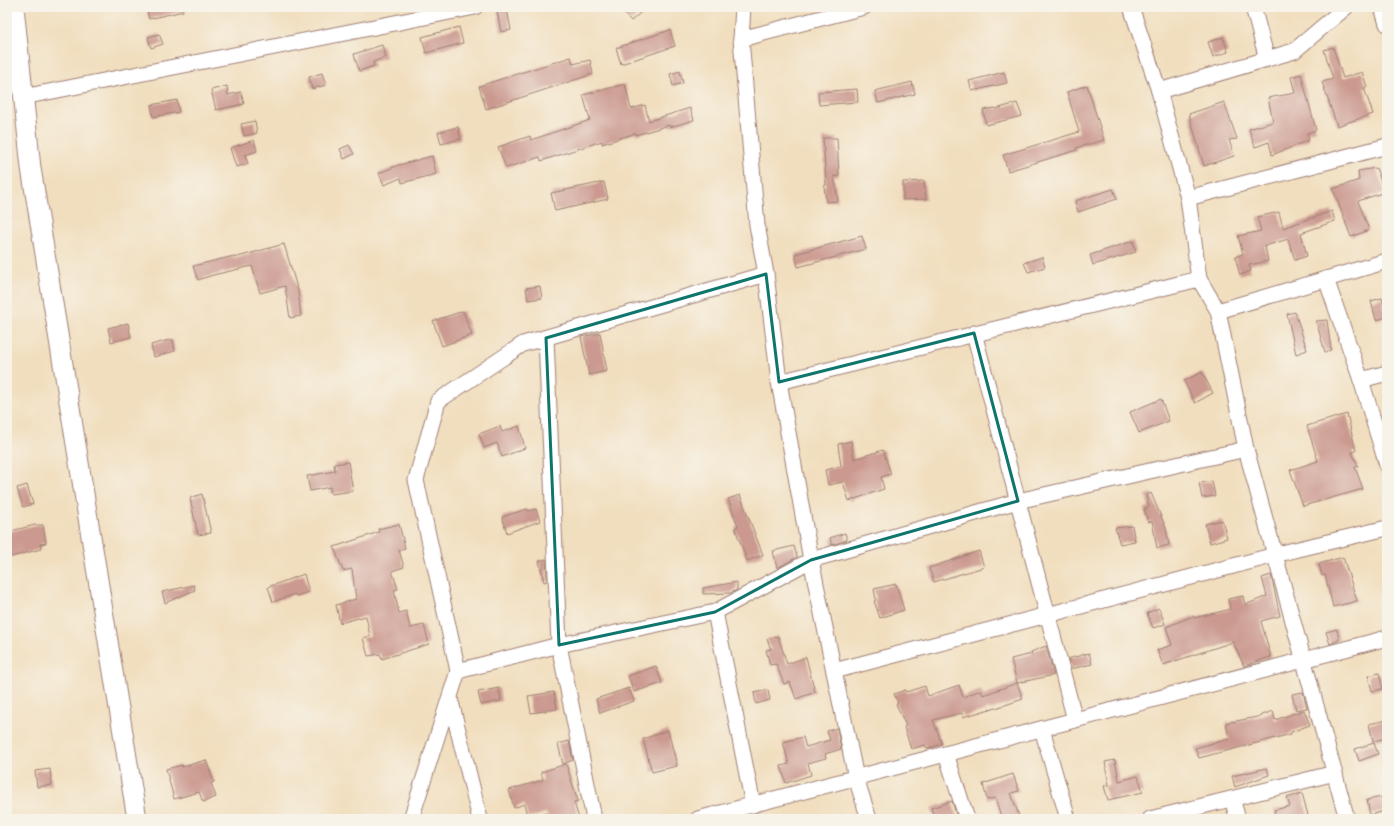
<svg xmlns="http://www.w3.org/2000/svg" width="1394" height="826" viewBox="0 0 1394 826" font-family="'IM FELL French Canon',serif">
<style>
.building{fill:#cb998f}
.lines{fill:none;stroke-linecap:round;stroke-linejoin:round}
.minor-casing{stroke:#9e7e74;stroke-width:17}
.tertiary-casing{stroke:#9e7e74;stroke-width:21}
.minor{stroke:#fff;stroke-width:15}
.tertiary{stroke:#fff;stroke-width:19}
.marked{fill:none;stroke:#0f766e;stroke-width:3;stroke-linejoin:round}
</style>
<rect width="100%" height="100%" fill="#f7f3e8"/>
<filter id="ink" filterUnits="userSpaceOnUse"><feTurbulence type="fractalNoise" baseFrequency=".025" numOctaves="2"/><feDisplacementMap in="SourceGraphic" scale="8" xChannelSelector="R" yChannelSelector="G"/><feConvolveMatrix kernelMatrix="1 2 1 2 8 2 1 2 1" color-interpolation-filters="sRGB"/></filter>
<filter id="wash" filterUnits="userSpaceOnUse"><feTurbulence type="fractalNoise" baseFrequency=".012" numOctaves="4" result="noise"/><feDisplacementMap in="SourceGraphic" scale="16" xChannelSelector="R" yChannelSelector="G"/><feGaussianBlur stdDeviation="0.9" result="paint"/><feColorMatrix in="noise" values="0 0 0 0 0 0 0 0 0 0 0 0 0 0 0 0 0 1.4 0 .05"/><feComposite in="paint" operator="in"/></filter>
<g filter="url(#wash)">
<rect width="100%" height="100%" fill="#f1debe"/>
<g id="blocks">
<g class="building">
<polygon points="146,7 182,7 183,11 149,19"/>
<polygon points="618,7 647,7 631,21"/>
<polygon points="507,9 511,30 501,32 497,11"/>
<polygon points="459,27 463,43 426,53 422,37"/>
<polygon points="670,30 675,46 621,64 616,48"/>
<polygon points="159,34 163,44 151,48 148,37"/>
<polygon points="1223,37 1228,52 1213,57 1208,42"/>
<polygon points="382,45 386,57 373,62 374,66 359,71 354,54"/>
<polygon points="1333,47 1343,78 1362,72 1367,87 1364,88 1373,114 1337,126 1322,82 1333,79 1324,50"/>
<polygon points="571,57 573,64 590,60 593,74 486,109 479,86"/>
<polygon points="680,71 683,83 673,86 670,74"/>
<polygon points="1004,72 1007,83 972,91 969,81"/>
<polygon points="322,73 326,85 312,89 309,77"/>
<polygon points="1301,74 1316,130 1307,133 1309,140 1272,155 1269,142 1255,147 1249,129 1273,122 1268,98 1295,93 1291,77"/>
<polygon points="912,82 915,94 878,103 875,91"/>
<polygon points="625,84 631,109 645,105 649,121 690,108 694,120 670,127 669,125 636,135 636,133 602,144 602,141 541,161 540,157 506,168 498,147 530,136 531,140 590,120 583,95"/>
<polygon points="1087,85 1104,140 1076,148 1077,150 1008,171 1003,155 1079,132 1067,92"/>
<polygon points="227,86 228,95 241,92 244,104 216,110 211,90"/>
<polygon points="857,89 858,102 819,105 818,92"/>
<polygon points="177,100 179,112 153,117 151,105"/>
<polygon points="1224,102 1237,139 1229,140 1234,156 1204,166 1189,114"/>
<polygon points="1017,103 1022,116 986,125 983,110 995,108 996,109"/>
<polygon points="255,121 257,133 244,136 241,124"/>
<polygon points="458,127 461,139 441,144 438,132"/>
<polygon points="823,138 837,138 839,176 834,176 838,201 826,202 824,186 826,185"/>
<polygon points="254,140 257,151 245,155 248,164 236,167 230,148"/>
<polygon points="349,145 354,154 344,159 340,149"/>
<polygon points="432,156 436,174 402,183 401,178 384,185 379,173 399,165"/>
<polygon points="1376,168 1385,192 1358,201 1369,230 1351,237 1333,189 1359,180 1358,171"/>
<polygon points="924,181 926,199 903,200 903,182"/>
<polygon points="604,182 608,199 555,211 551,193"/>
<polygon points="1113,189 1117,199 1078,212 1075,201"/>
<polygon points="1332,211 1335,221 1301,233 1307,256 1295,260 1288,239 1265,246 1268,261 1249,265 1251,271 1240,275 1235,257 1243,254 1238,236 1261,231 1257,217 1279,212 1283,228"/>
<polygon points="862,236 866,249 798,267 795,254"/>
<polygon points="1133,241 1136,252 1093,265 1090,255"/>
<polygon points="284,244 298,291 301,316 290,318 285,286 260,293 252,266 213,275 198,280 193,266 234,256 234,258"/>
<polygon points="1042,257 1045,267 1028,272 1024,263"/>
<polygon points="540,286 542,298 528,300 526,288"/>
<polygon points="1382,298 1387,317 1376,320 1371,301"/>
<polygon points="463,311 472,335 442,346 433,321"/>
<polygon points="1295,312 1307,350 1296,354 1287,314"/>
<polygon points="1327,320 1331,350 1325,352 1316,321"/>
<polygon points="128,323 131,337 111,342 108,328"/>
<polygon points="600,333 607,371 589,375 581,337"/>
<polygon points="169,340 173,340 175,351 154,357 151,345"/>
<polygon points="1202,372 1213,393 1195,403 1184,381"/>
<polygon points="1161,399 1169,421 1139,433 1130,412"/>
<polygon points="1347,414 1356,451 1352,452 1358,466 1355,467 1363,489 1303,506 1290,470 1318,461 1307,426"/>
<polygon points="500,426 502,432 519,426 525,448 502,457 497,443 484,448 479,434"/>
<polygon points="851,441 854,459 883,450 891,474 881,477 884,489 849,501 843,482 828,485 825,470 841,466 838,444"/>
<polygon points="348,462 353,491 331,494 330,487 310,491 307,476 335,471 334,464"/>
<polygon points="1212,481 1215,496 1202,498 1199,483"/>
<polygon points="27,485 33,504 23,507 17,488"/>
<polygon points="1151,493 1166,528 1169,545 1157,548 1152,521 1148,522 1144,509 1149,507 1146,495"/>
<polygon points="202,494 211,533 198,535 190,498"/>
<polygon points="740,495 763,555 747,561 735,528 738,526 728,499"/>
<polygon points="527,509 528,511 536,509 540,521 507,533 502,517"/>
<polygon points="1222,520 1227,538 1210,543 1205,524"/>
<polygon points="399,524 405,548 399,550 404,567 392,571 398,589 394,590 399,613 406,611 410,628 424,625 429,644 382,659 380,654 368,656 363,638 370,636 366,616 340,623 336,605 356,599 352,569 343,571 334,547 379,532 378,529"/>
<polygon points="35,525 43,525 46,543 40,544 41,549 7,558 7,532"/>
<polygon points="1132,526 1135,541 1120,544 1115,528"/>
<polygon points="845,533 847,540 832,545 830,538"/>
<polygon points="794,546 797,557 777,568 773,551"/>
<polygon points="979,551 984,567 934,582 929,568"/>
<polygon points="1343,557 1357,601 1333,607 1325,575 1322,576 1319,564"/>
<polygon points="546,559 547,581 544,582 539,561"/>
<polygon points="304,574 309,592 296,596 295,594 273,602 268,587"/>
<polygon points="1271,575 1280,616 1261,621 1271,657 1244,666 1233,642 1163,665 1157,650 1172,645 1166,627 1193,616 1194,618 1227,610 1230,609 1228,599 1243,596 1245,605 1267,596 1262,578"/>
<polygon points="737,582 737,590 730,593 703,594 703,588"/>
<polygon points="896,584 904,610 880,618 874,601 876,600 874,589"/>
<polygon points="194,585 195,590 165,603 162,592"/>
<polygon points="1159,608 1165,624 1153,628 1147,613"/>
<polygon points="1337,629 1339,640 1330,644 1326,632"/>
<polygon points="778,636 787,664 806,657 815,692 796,699 790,682 784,684 776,664 770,665 766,650 771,649 767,639"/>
<polygon points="1046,646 1054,675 1017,683 1011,659 1032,654 1031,652"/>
<polygon points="1089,653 1092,664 1071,669 1068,659"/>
<polygon points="656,666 662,683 634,692 628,676"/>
<polygon points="1379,673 1383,689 1372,691 1368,676"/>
<polygon points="1017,683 1023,699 990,710 990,709 963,717 962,713 933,720 942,744 927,749 925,745 911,749 904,727 906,726 896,704 898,703 894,694 905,690 906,692 925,686 928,696 959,685 963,697 981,690 983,695"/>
<polygon points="499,688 501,701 481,705 478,692"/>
<polygon points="629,688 634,701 600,713 596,699"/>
<polygon points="768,690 770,700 756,704 754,693"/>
<polygon points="554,692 557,709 531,713 528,696"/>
<polygon points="1303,692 1307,708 1296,710 1292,694"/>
<polygon points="1304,710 1310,725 1291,732 1291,734 1199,758 1195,748 1229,739 1226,723 1257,717 1273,711 1275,720"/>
<polygon points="1387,720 1387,738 1373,741 1369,724"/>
<polygon points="837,728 841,749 825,754 826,758 808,763 811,775 786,783 781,766 789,764 783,742 803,737 806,747 830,740 827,731"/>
<polygon points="668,730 677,766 652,772 643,739"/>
<polygon points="569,741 573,760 563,764 558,744"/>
<polygon points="1374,743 1378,754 1359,761 1355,749"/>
<polygon points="206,760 214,782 211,783 216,797 203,802 199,792 174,799 166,769 182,765 182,767"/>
<polygon points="1115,760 1119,781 1138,776 1143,792 1108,800 1104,786 1109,785 1105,762"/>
<polygon points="566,764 578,801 574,802 579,819 548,819 546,813 528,818 524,804 514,808 509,790 543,780 541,772"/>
<polygon points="1267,768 1269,775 1235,787 1232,776"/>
<polygon points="50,769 52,785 37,787 35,771"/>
<polygon points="1013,774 1019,791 1011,793 1020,819 1002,819 995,798 987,800 983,784"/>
<polygon points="1302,793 1309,819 1276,819 1274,810 1290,806 1287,798"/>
<polygon points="1382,797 1385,811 1370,815 1367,800"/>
<polygon points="952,801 957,817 951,819 935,819 931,808"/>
</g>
</g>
</g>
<g filter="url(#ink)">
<use href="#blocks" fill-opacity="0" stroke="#9e7e74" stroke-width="1"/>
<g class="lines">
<g class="minor-casing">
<g id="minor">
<polyline points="743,7 741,39 757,225 766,274 779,382 811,560 856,778 869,819"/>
<polyline points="1131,7 1159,91 1188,198 1199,279 1218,311 1246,449 1347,819"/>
<polyline points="1253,7 1267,59"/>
<polyline points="1382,7 1387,24"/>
<polyline points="741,39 864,7"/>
<polyline points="1159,91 1294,51 1346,7"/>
<polyline points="23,97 475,7"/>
<polyline points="1188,198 1387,146"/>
<polyline points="1326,279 1361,380 1387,465"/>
<polyline points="1218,311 1387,261"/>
<polyline points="974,333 1075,720"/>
<polyline points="546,338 559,645 594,819"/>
<polyline points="1361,380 1387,373"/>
<polyline points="779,382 1199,279"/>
<polyline points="715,612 753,805"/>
<polyline points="458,671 416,480 438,401 523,344 766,274"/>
<polyline points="834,671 1290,551 1387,528"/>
<polyline points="450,698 480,819"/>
<polyline points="1042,729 1068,819"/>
<polyline points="946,754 967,819"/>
<polyline points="1232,799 1238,819"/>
<polyline points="411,819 458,671 559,645 715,612 811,560 1018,501 1246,449"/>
<polyline points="698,819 1387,638"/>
<polyline points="1150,819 1335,773"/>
</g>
</g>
<g class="tertiary-casing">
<polyline id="tertiary" points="14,7 31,168 137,819"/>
</g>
<use href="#minor" class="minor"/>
<use href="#tertiary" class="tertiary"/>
</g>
</g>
<path class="marked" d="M 766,274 L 779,382 L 974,333 L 1018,501 L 811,560 L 715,612 L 559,645 L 546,338 Z"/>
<rect width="1394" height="826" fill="none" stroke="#f7f3e8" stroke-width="24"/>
</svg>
